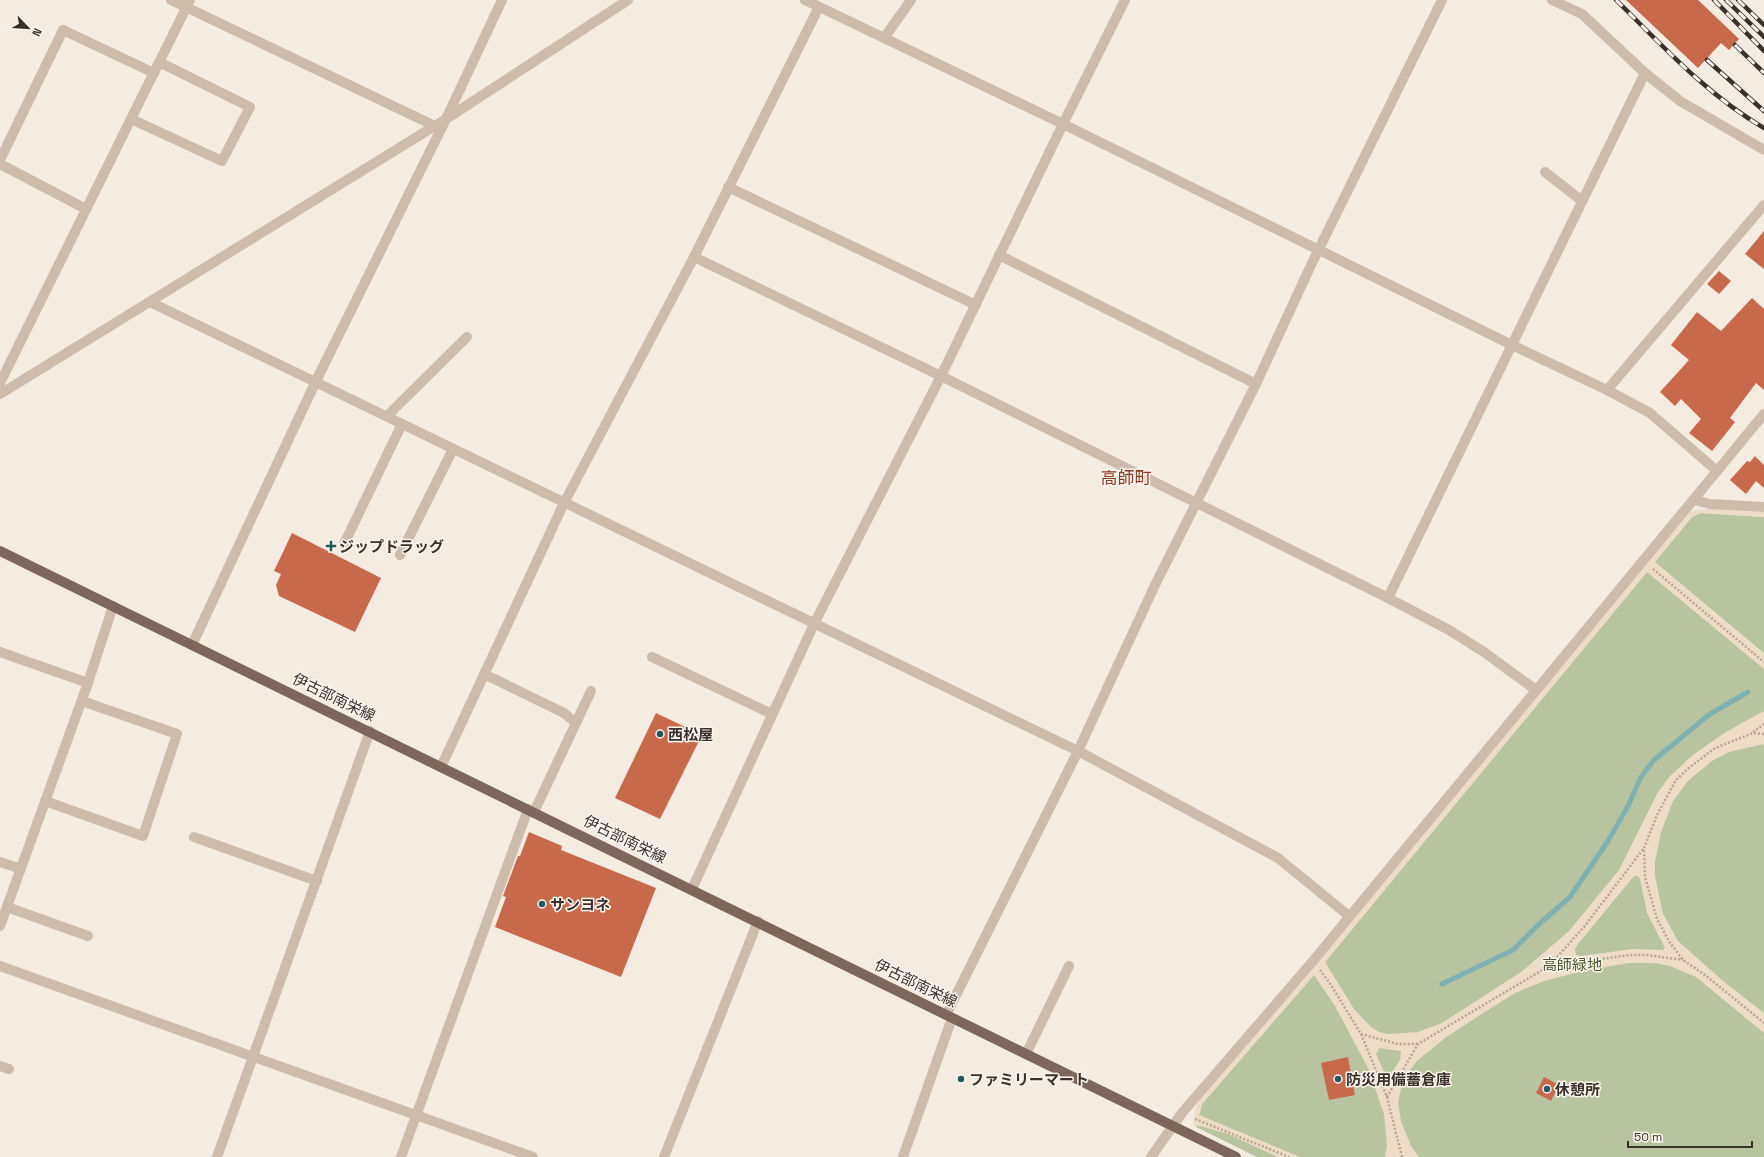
<svg xmlns="http://www.w3.org/2000/svg" width="1764" height="1157" viewBox="0 0 1764 1157" font-family="'Space Grotesk','Noto Sans JP',sans-serif">
<style>
.green{fill:#b8c4a0}
.plaza{fill:#ecdcc8;fill-rule:evenodd}
.lines{fill:none;stroke-linecap:round;stroke-linejoin:round}
.stream{stroke:#7fb0b2;stroke-width:5}
.building{fill:#c8694b}
.path{stroke:#b9a596;stroke-width:2.5;stroke-dasharray:2 2;stroke-linecap:butt}
.minor{stroke:#cdbbac;stroke-width:10}
.major{stroke:#7d675c;stroke-width:10}
.rail-casing{stroke:#3b302b;stroke-width:4.5}
.rail{stroke:#fbf5ee;stroke-width:3;stroke-dasharray:9;stroke-linecap:butt}
.poi-dot{fill:#1f5a5e;stroke:#fbf5ee;stroke-width:1.5}
.labels{text-anchor:middle;dominant-baseline:central;stroke-width:3;stroke-linejoin:round;paint-order:stroke}
.poi-label{font-size:15px;font-weight:bold;fill:#3b302b;stroke:#fbf5ee;text-anchor:start}
.street-label{font-size:15px;fill:#3b302b;stroke:#fbf5ee}
.park-label{font-size:15px;fill:#4a5a2e;stroke:#fbf5ee}
.quarter-label{font-size:17px;fill:#8c3b22;stroke:#fbf5ee}
</style>
<rect width="100%" height="100%" fill="#f4ebe1"/>
<polygon class="green" points="1701,513 1764,517 1764,1157 1257,1157 1196,1127 1202,1104 1325,962 1692,517"/>
<path class="plaza" d="M 1712,509 L 1764,512 L 1764,517 L 1701,513 L 1692,517 L 1655,562 L 1764,653 L 1764,669 L 1647,572 L 1325,962 L 1354,1009 L 1371,1027 L 1379,1032 L 1387,1034 L 1418,1032 L 1442,1023 L 1521,972 L 1569,931 L 1619,870 L 1658,792 L 1670,776 L 1694,754 L 1726,732 L 1764,711 L 1764,744 L 1729,752 L 1712,761 L 1688,781 L 1673,801 L 1661,832 L 1655,862 L 1655,876 L 1663,914 L 1678,941 L 1723,981 L 1764,1013 L 1764,1033 L 1696,977 L 1670,966 L 1654,963 L 1629,963 L 1587,970 L 1544,981 L 1515,993 L 1491,1008 L 1445,1038 L 1417,1061 L 1410,1070 L 1402,1085 L 1398,1102 L 1401,1121 L 1411,1146 L 1419,1157 L 1385,1157 L 1387,1146 L 1384,1114 L 1368,1068 L 1335,1006 L 1314,975 L 1202,1104 L 1199,1115 L 1300,1157 L 1278,1157 L 1228,1134 L 1200,1126 L 1194,1126 L 1193,1123 L 1195,1110 L 1200,1100 L 1314,968 L 1689,513 L 1695,510 ZM 1634,876 L 1638,876 L 1640,879 L 1647,913 L 1665,948 L 1663,950 L 1633,949 L 1581,956 L 1576,955 L 1575,949 L 1578,944 ZM 1379,1048 L 1401,1051 L 1400,1060 L 1390,1075 L 1387,1076 L 1385,1074 L 1376,1054 Z"/>
<g class="lines">
<polyline class="stream" points="1442,984 1513,950 1537,926 1570,897 1608,841 1628,806 1641,777 1654,760 1710,714 1748,692"/>
</g>
<g class="building">
<polygon points="1626,0 1698,0 1739,39 1729,50 1721,43 1698,68"/>
<polygon points="1764,231 1764,269 1745,254"/>
<polygon points="1719,271 1731,281 1719,294 1707,284"/>
<polygon points="1752,298 1764,309 1764,390 1756,383 1730,418 1735,422 1712,451 1689,433 1701,419 1681,399 1675,406 1660,392 1689,360 1671,345 1697,312 1721,331"/>
<polygon points="1755,456 1764,465 1764,488 1756,481 1746,494 1730,480 1747,461 1750,462"/>
<polygon points="292,533 381,578 355,632 279,596 276,585 281,574 274,571"/>
<polygon points="656,713 702,735 660,819 615,798"/>
<polygon points="529,832 562,846 561,850 656,888 621,977 495,927 506,897 503,896 518,856 520,856"/>
<polygon points="1348,1057 1355,1095 1329,1100 1321,1063"/>
<polygon points="1544,1077 1559,1085 1551,1101 1536,1093"/>
</g>
<g class="lines">
<g class="path">
<polyline points="1653,569 1764,662"/>
<polyline points="1753,732 1764,724"/>
<polyline points="1764,734 1753,733 1715,748 1690,767 1676,780 1657,815 1644,848 1645,877 1657,919 1670,943 1683,960 1705,975 1764,1023"/>
<polyline points="1549,966 1584,927 1644,848"/>
<polyline points="1320,970 1331,985 1361,1034 1387,1097 1402,1157"/>
<polyline points="1361,1034 1398,1044 1418,1044"/>
<polyline points="1387,1097 1418,1044 1549,966 1630,955 1647,955 1683,960"/>
<polyline points="1195,1119 1289,1157"/>
</g>
<g class="minor">
<polyline points="171,0 435,126"/>
<polyline points="805,0 1063,124 1512,345 1607,390 1650,413 1717,471"/>
<polyline points="1552,0 1582,14 1645,73 1680,101 1764,150"/>
<polyline points="884,38 911,0"/>
<polyline points="131,119 222,161 250,107 159,62"/>
<polyline points="0,160 63,30 154,73"/>
<polyline points="0,164 86,209"/>
<polyline points="1545,172 1582,201"/>
<polyline points="728,187 976,305"/>
<polyline points="999,255 1256,384"/>
<polyline points="694,257 941,376 1388,598 1449,630 1484,652 1536,690"/>
<polyline points="150,302 1078,751 1278,858 1349,916"/>
<polyline points="0,383 190,0"/>
<polyline points="1607,390 1764,205"/>
<polyline points="0,394 446,119 628,0"/>
<polyline points="387,416 467,337"/>
<polyline points="1695,500 1710,504 1764,507"/>
<polyline points="344,544 402,424"/>
<polyline points="400,555 453,449"/>
<polyline points="1388,598 1645,73"/>
<polyline points="192,645 316,381 446,119 502,0"/>
<polyline points="0,652 88,683"/>
<polyline points="652,657 772,714"/>
<polyline points="484,674 564,713 576,723"/>
<polyline points="441,767 564,503 694,257 819,7"/>
<polyline points="45,801 143,836 177,734 82,701"/>
<polyline points="534,812 591,691"/>
<polyline points="194,837 317,881"/>
<polyline points="0,862 21,869"/>
<polyline points="692,889 814,624 941,376 1063,124 1125,0"/>
<polyline points="7,907 88,936"/>
<polyline points="0,926 88,683 113,606"/>
<polyline points="0,966 533,1157"/>
<polyline points="946,1015 1078,751 1155,585 1256,384 1312,263 1442,0"/>
<polyline points="1026,1054 1069,966"/>
<polyline points="0,1066 9,1069"/>
<polyline points="217,1157 370,731"/>
<polyline points="401,1157 528,809"/>
<polyline points="664,1157 758,921"/>
<polyline points="903,1157 952,1018"/>
<polyline points="1151,1157 1182,1113 1313,961 1764,414"/>
</g>
<polyline class="major" points="0,551 1236,1157"/>
<g class="rail-casing">
<g id="rail">
<path d="M 1616,0 C 1662,45 1707,95 1764,128"/>
<polyline points="1714,0 1764,51"/>
<polyline points="1726,0 1764,37"/>
<polyline points="1738,0 1764,25"/>
<polyline points="1735,45 1764,73"/>
<polyline points="1707,60 1764,111"/>
</g>
</g>
<use href="#rail" class="rail"/>
</g>
<g class="poi-dot">
<path d="M329 540h4v4h4v4h-4v4h-4v-4h-4v-4h4z"/>
<circle cx="660" cy="734" r="4"/>
<circle cx="542" cy="904" r="4"/>
<circle cx="961" cy="1079" r="4"/>
<circle cx="1338" cy="1079" r="4"/>
<circle cx="1547" cy="1089" r="4"/>
</g>
<g class="labels">
<g class="poi-label">
<text x="339" y="546">ジップドラッグ</text>
<text x="668" y="734">西松屋</text>
<text x="550" y="904">サンヨネ</text>
<text x="969" y="1079">ファミリーマート</text>
<text x="1346" y="1079">防災用備蓄倉庫</text>
<text x="1555" y="1089">休憩所</text>
</g>
<g class="street-label">
<text transform="translate(334 697) rotate(26)">伊古部南栄線</text>
<text transform="translate(625 839) rotate(26)">伊古部南栄線</text>
<text transform="translate(916 983) rotate(26)">伊古部南栄線</text>
</g>
<g class="park-label">
<text x="1572" y="964">高師緑地</text>
</g>
<g class="quarter-label">
<text x="1126" y="478">高師町</text>
</g>
</g>
<g transform="translate(28 28) rotate(115)" stroke="#fbf5ee" stroke-width="3" paint-order="stroke">
<path d="M0-3L7 15L0 10L-7 15Z" fill="#3b302b"/>
<text y="-6" font-size="11" font-weight="bold" text-anchor="middle" fill="#3b302b">N</text>
</g>
<path d="M1628 1141v6h124v-6" fill="none" stroke="#3b302b" stroke-width="2"/>
<text x="1634" y="1141" font-size="12" fill="#3b302b" stroke="#fbf5ee" stroke-width="3" paint-order="stroke">50 m</text>
</svg>
